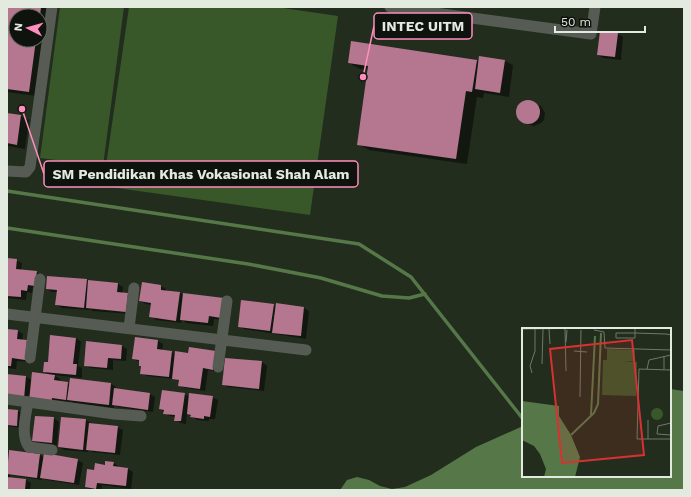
<svg xmlns="http://www.w3.org/2000/svg" width="691" height="497" viewBox="0 0 691 497" font-family="'Work Sans',sans-serif">
<style>
.green{fill:#38582a}
.water{fill:#567848}
.shadow{fill:#0007;fill-rule:evenodd}
.lines{fill:none;stroke-linecap:round;stroke-linejoin:round}
.stream{stroke:#567848;stroke-width:3.5}
.building{fill:#b4778f}
.street{stroke:#565c54;stroke-width:11}
.inset-river{fill:none;stroke:#567848;stroke-width:2}
.inset-road{fill:none;stroke:#6f796b;stroke-width:1}
.view{fill:#d73231;fill-opacity:0.15;stroke:#d73231;stroke-width:2}
.inset-edge{fill:none;stroke:#e3eae0;stroke-width:2}
.leader{fill:none;stroke:#fe8ebd;stroke-width:1.5}
.callout-dot{fill:#fe8ebd;stroke:#0f130d;stroke-width:1.5}
.callout{fill:#0f130d;stroke:#fe8ebd;stroke-width:1.5}
.callout-label{font-size:14px;text-anchor:middle;font-weight:bold;fill:#e3eae0}
</style>
<rect width="100%" height="100%" fill="#222d1d"/>
<g class="green">
<polygon points="60,7 124,7 103,166 40,158"/>
<polygon points="129,7 276,7 338,16 310,215 103,186"/>
</g>
<polygon class="water" points="670,389 684,391 684,490 340,490 347,480 357,477 369,480 380,486 392,489 405,487 431,475 476,447 523,426 523,476 670,476"/>
<g class="shadow">
<path d="M 7,7 L 49,7 L 37,96 L 7,92 ZM 16,16 L 40,16 L 40,40 L 16,40 Z"/>
<polygon points="601,32 618,34 623,37 621,60 603,58 598,55"/>
<polygon points="477,61 479,62 505,61 513,65 509,97 484,93 483,98 477,97 467,164 369,150 358,144 369,70 360,69 349,63"/>
<polygon points="528,100 541,106 545,113 544,120 541,123 534,126 527,124 521,120 517,114 518,106 521,103"/>
<polygon points="7,114 21,116 29,120 25,149 7,146"/>
<polygon points="7,259 16,260 22,263 21,271 36,272 42,275 40,288 33,287 32,293 27,292 26,300 7,298"/>
<polygon points="86,280 118,284 123,287 122,294 131,314 92,311 90,309 89,310 62,308 56,305 58,292 52,292 47,289"/>
<polygon points="143,283 161,286 166,289 166,292 180,293 226,320 214,319 213,326 186,323 182,320 181,323 156,320 151,316 152,305 146,304 140,301"/>
<polygon points="277,304 304,308 309,311 306,339 244,329 239,326 273,305 276,307"/>
<polygon points="7,330 18,331 23,334 22,341 30,362 17,361 16,369 7,368"/>
<polygon points="76,338 81,342 78,366 82,368 82,378 53,375 60,379 60,382 70,385 71,379 111,384 116,387 116,389 150,394 155,397 153,412 118,407 114,405 114,408 73,403 71,401 71,402 7,398 7,374 26,377 32,380 51,375 44,372 48,363"/>
<polygon points="158,341 163,344 162,351 172,352 176,355 189,354 219,372 208,370 205,391 185,388 179,385 180,381 174,379 147,376 142,373 142,367 140,365 140,362 133,359"/>
<polygon points="87,342 122,346 127,349 126,361 113,360 113,370 90,368 85,365"/>
<polygon points="262,362 267,366 264,391 228,387 223,384"/>
<polygon points="184,394 190,397 212,397 218,400 215,419 209,419 209,421 197,420 187,413 186,424 181,423 175,420 176,417 170,416 160,409"/>
<polygon points="7,410 18,411 23,414 22,428 7,426"/>
<polygon points="36,417 54,418 59,422 57,445 39,444 34,441"/>
<polygon points="62,418 86,420 91,423 117,427 123,430 120,455 92,452 89,450 88,452 64,450 59,447"/>
<polygon points="7,451 40,455 44,458 77,460 83,463 79,485 47,480 42,478 42,480 10,475 10,478 26,480 31,483 30,490 7,490"/>
<polygon points="114,463 119,467 128,469 133,472 131,489 102,485 101,490 92,490 86,487 95,471 106,466"/>
</g>
<g class="lines">
<g class="stream">
<polyline points="7,191 359,244 411,277 523,419"/>
<polyline points="7,228 248,264 321,278 382,296 409,298 425,294"/>
</g>
</g>
<g class="building">
<polygon points="7,7 41,7 40,16 16,16 16,40 36,40 29,92 7,89"/>
<polygon points="600,31 618,33 615,57 597,55"/>
<polygon points="351,41 477,60 472,92 466,91 456,159 357,145 368,66 348,63"/>
<polygon points="479,56 505,60 500,93 475,89"/>
<circle cx="528" cy="112" r="12"/>
<polygon points="7,113 21,115 17,145 7,143"/>
<polygon points="7,258 17,259 16,269 37,271 35,286 28,285 27,291 21,290 21,297 7,296"/>
<polygon points="47,276 87,279 84,308 55,305 57,290 46,289"/>
<polygon points="88,280 118,283 117,292 128,293 126,312 86,308"/>
<polygon points="142,282 161,285 161,290 180,292 176,321 149,317 151,303 139,301"/>
<polygon points="183,293 224,298 221,318 209,316 208,323 180,320"/>
<polygon points="241,300 274,304 270,331 238,327"/>
<polygon points="276,303 304,307 301,336 272,333"/>
<polygon points="7,329 18,330 17,339 27,340 25,360 12,358 11,366 7,366"/>
<polygon points="50,335 76,338 73,364 77,364 76,375 43,372 44,362 48,362"/>
<polygon points="135,337 158,340 157,349 172,351 169,377 140,374 141,366 139,366 139,360 132,359"/>
<polygon points="86,341 122,345 121,359 108,358 107,368 84,366"/>
<polygon points="189,347 216,351 213,370 203,368 200,389 178,386 179,380 172,379 175,351 188,353"/>
<polygon points="225,358 262,361 259,389 222,385"/>
<polygon points="32,372 55,375 54,380 68,382 66,400 52,398 51,404 29,401"/>
<polygon points="7,374 26,376 24,399 7,397"/>
<polygon points="70,378 111,383 109,405 67,400"/>
<polygon points="114,388 150,393 148,410 112,405"/>
<polygon points="162,390 185,393 181,421 174,421 175,415 163,414 164,410 159,409"/>
<polygon points="189,393 213,396 210,417 204,416 204,419 190,417 191,415 187,414"/>
<polygon points="7,409 18,410 17,426 7,425"/>
<polygon points="35,416 54,417 52,443 32,441"/>
<polygon points="61,417 86,419 83,450 58,447"/>
<polygon points="89,423 118,426 115,453 86,450"/>
<polygon points="9,450 40,454 37,478 7,474"/>
<polygon points="44,453 78,459 74,483 40,478"/>
<polygon points="105,461 114,462 113,466 128,468 126,486 97,483 96,489 85,487 87,469 94,470 95,463 105,465"/>
<polygon points="7,477 26,479 25,490 7,490"/>
</g>
<g class="lines">
<g class="street">
<polyline points="390,7 591,34 595,7"/>
<polyline points="7,171 26,172 30,167 52,7"/>
<polyline points="7,314 306,350"/>
<polyline points="129,328 134,288"/>
<polyline points="30,358 40,279"/>
<polyline points="218,367 227,301"/>
<polyline points="7,399 114,414 141,416"/>
<path d="M 28,402 C 26,415 20,436 29,447 L 52,450"/>
</g>
</g>
<g transform="translate(522 328)">
<rect width="149" height="149" fill="#222d1d"/>
<path d="M 85,21 L 113,22 L 112,33 L 101,33 L 115,34 L 114,68 L 80,67 L 81,32 L 85,32 ZM129 86a6 6 0 1 1 12 0a6 6 0 1 1-12 0Z" fill="#38582a"/>
<path d="M 0,73 L 37,78 L 37,88 L 49,107 L 58,129 L 53,149 L 22,149 L 24,141 L 18,126 L 12,118 L 0,112 Z" fill="#567848"/>
<path class="inset-river" d="M 69,87 L 73,8M 49,107 L 72,85 L 76,76 L 79,5"/>
<path class="inset-road" d="M 113,0 L 113,10 L 94,10 L 94,5 L 113,5 L 144,6 L 149,7M 27,1 L 28,16M 43,1 L 44,43M 72,2 L 82,4 L 83,20 L 149,22M 44,14 L 45,2M 0,16 L 0,1 L 75,0M 52,23 L 65,24M 20,36 L 21,1M 125,41 L 127,32 L 149,27M 142,41 L 142,28M 149,42 L 117,41 L 115,111 L 149,111M 10,45 L 8,38 L 13,23 L 13,1M 58,69 L 59,2M 149,95 L 136,98 L 135,106 L 149,107M 126,111 L 126,92"/>
<path class="view" d="M 110,12 L 122,127 L 40,135 L 28,21 Z"/>
<rect width="149" height="149" class="inset-edge"/>
</g>
<path class="leader" d="M363 77L374 26M22 109L44 174"/>
<g class="callout-dot">
<circle cx="363" cy="77" r="4"/>
<circle cx="22" cy="109" r="4"/>
</g>
<g class="callout">
<rect x="374" y="13" width="98" height="26" rx="4"/>
<rect x="44" y="161" width="314" height="26" rx="4"/>
</g>
<g class="callout-label">
<text x="423" y="31">INTEC UITM</text>
<text x="201" y="179">SM Pendidikan Khas Vokasional Shah Alam</text>
</g>
<rect width="691" height="497" fill="none" stroke="#e3eae0" stroke-width="16"/>
<g transform="translate(28 28) rotate(276)"><circle r="19" fill="#0f130d" stroke="#646961"/>
<path d="M0-3L7 15L0 10L-7 15Z" fill="#fe8ebd"/>
<text y="-6" font-size="11" font-weight="bold" text-anchor="middle" fill="#e3eae0">N</text>
</g>
<path d="M555 26v6h90v-6" fill="none" stroke="#e3eae0" stroke-width="2"/>
<text x="561" y="26" font-size="12" fill="#e3eae0" stroke="#0f130d" stroke-width="3" paint-order="stroke">50 m</text>
</svg>
